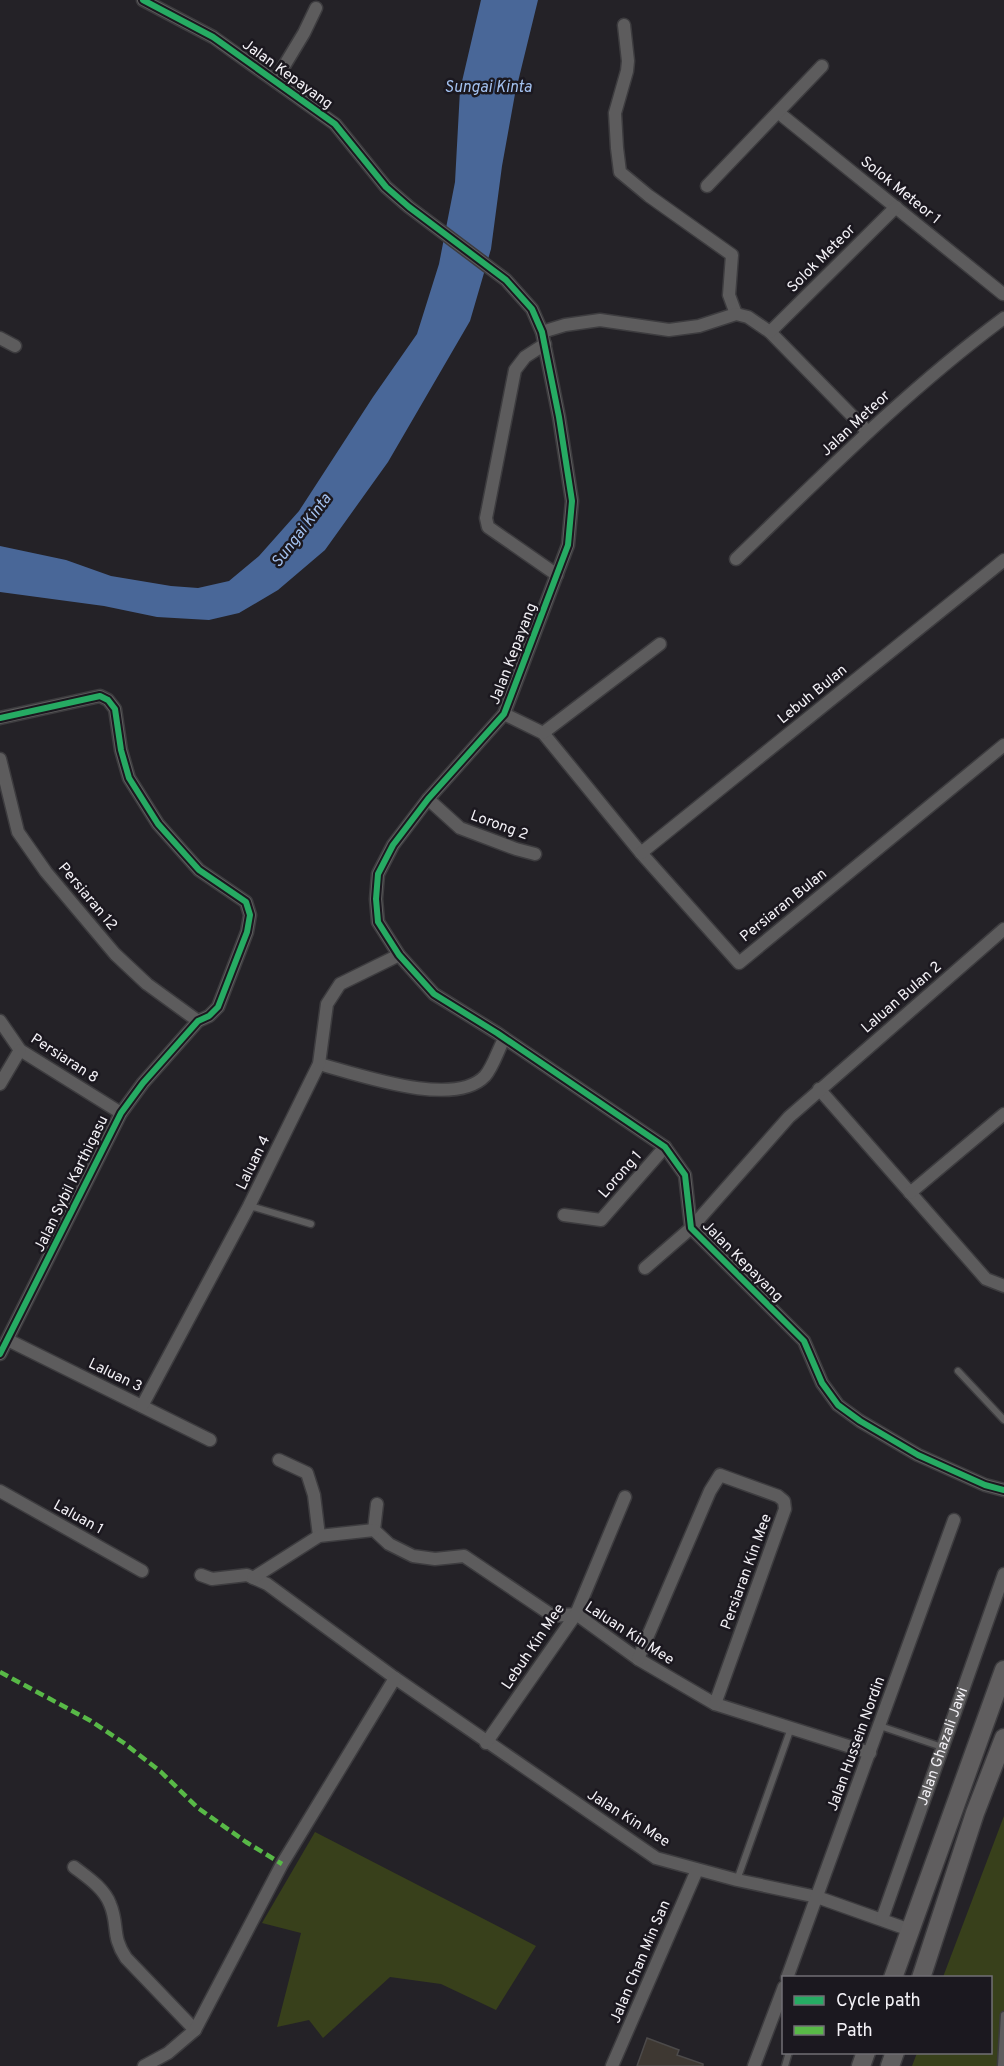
<svg xmlns="http://www.w3.org/2000/svg" width="1004" height="2066" viewBox="0 0 1004 2066" font-family="Overpass,sans-serif">
<style>
.green{fill:#38401b}
.water{fill:#496798}
.building{fill:#3e3832;stroke:#4c4a4a;stroke-width:1.5}
.lines{fill:none;stroke-linecap:round;stroke-linejoin:round}
.lane-casing{stroke:#3d3c3f;stroke-width:9}
.street-casing{stroke:#3d3c3f;stroke-width:15}
.secondary-casing{stroke:#3d3c3f;stroke-width:21}
.lane{stroke:#5d5c5d;stroke-width:6}
.street{stroke:#5d5c5d;stroke-width:12}
.secondary{stroke:#605e5f;stroke-width:18}
.quiet{stroke:#58b947;stroke-width:4.5;stroke-dasharray:9 4.5;stroke-linecap:butt}
.cycleway-casing{stroke:#1b181f;stroke-width:10}
.cycleway{stroke:#26ab63;stroke-width:6}
.labels{text-anchor:middle;dominant-baseline:central;stroke-width:5;stroke-linejoin:round;paint-order:stroke}
.street-label{font-size:15px;fill:#f3f1f6;stroke:#1b181f}
.water-label{font-size:16px;font-style:italic;fill:#a4c2f0;stroke:#1b181f}
</style>
<rect width="100%" height="100%" fill="#242227"/>
<g class="green">
<polygon points="1004,1816 1004,2066 912,2066 917,2053 990,2052 990,1978 943,1977"/>
<polygon points="315,1832 536,1946 496,2010 441,1984 390,1977 323,2038 309,2020 277,2027 301,1933 262,1923"/>
</g>
<polygon class="water" points="481,0 538,0 515,94 502,166 491,249 470,321 388,462 325,550 278,590 239,613 209,620 157,617 104,606 0,592 0,546 66,560 111,576 171,586 198,588 229,581 259,556 299,511 373,397 417,334 439,264 455,182 460,90"/>
<polygon class="building" points="647,2038 679,2050 677,2055 703,2064 703,2066 637,2066"/>
<g class="lines">
<g class="lane-casing">
<g id="lane">
<polyline points="250,1206 311,1224"/>
<polyline points="958,1371 1004,1420"/>
<polyline points="880,1726 942,1747"/>
<polyline points="737,1880 791,1728"/>
<polyline points="785,2066 789,2052"/>
<polyline points="1001,2066 1004,2015"/>
</g>
</g>
<g class="street-casing">
<g id="street">
<polyline points="143,0 213,37 335,124 386,187 409,207 506,280 532,309 542,332 559,417 572,501 568,545 504,714 428,799 393,845 378,874 376,899 378,922 399,955 434,994 497,1033 665,1147 685,1175 691,1228 804,1341 822,1383 838,1405 860,1421 918,1455 985,1485 1004,1490"/>
<polyline points="624,25 628,61 627,71 615,113 617,148 620,172 649,196 732,255 729,295 736,314"/>
<polyline points="275,81 304,33 316,8"/>
<polyline points="779,113 1003,294"/>
<polyline points="707,186 822,66"/>
<polyline points="542,332 565,325 600,320 669,330 699,326 736,314 748,317 770,332 868,432"/>
<polyline points="770,332 896,207"/>
<polyline points="0,338 15,346"/>
<polyline points="545,344 525,357 515,370 486,518 488,527 557,575"/>
<path d="M 736,559 C 822,476 907,390 1004,318"/>
<polyline points="504,714 543,733 641,853 739,963 1004,745"/>
<polyline points="0,718 100,696 108,700 115,709 121,750 129,778 158,824 199,870 246,902 250,915 247,932 218,1007 209,1016 198,1021 143,1083 121,1113 0,1354"/>
<polyline points="543,733 660,644"/>
<polyline points="0,759 18,832 46,872 115,954 147,984 198,1021"/>
<polyline points="428,799 460,828 516,849 535,854"/>
<polyline points="641,853 1004,560"/>
<polyline points="0,1021 20,1050 121,1113"/>
<path d="M 319,1064 C 357,1074 454,1109 485,1076 C 493,1067 498,1050 504,1039"/>
<polyline points="0,1084 20,1050"/>
<polyline points="819,1089 986,1279 1004,1286"/>
<polyline points="910,1193 1004,1114"/>
<polyline points="564,1215 601,1220 665,1147"/>
<polyline points="645,1268 691,1228 789,1117 1004,929"/>
<polyline points="8,1340 210,1440"/>
<polyline points="142,1406 249,1206 319,1064 327,1004 340,984 399,955"/>
<polyline points="279,1460 307,1473 314,1495 319,1536"/>
<polyline points="0,1491 142,1571"/>
<polyline points="377,1504 374,1530 389,1544 413,1556 435,1559 464,1556 553,1616 576,1614 638,1659 715,1704 870,1753"/>
<polyline points="201,1575 212,1579 247,1575 267,1584 395,1678 656,1858 737,1880 817,1897 910,1930"/>
<polyline points="253,1578 319,1536 374,1530"/>
<polyline points="638,1659 710,1491 720,1475 778,1496 784,1501 785,1509 715,1704"/>
<polyline points="486,1743 576,1614 625,1497"/>
<path d="M 74,1867 C 87,1877 104,1888 110,1904 C 119,1925 111,1936 126,1958 L 195,2030"/>
<path id="s1" d="M 882,1919 L 1004,1574"/>
<polyline points="787,1978 954,1520"/>
<polyline points="144,2066 168,2053 195,2030 282,1864 395,1678"/>
<polyline points="612,2066 697,1870"/>
<polyline points="754,2066 784,1987"/>
</g>
</g>
<g class="secondary-casing">
<g id="secondary">
<polyline points="893,1978 1004,1670"/>
<polyline points="921,1978 975,1813 1004,1738"/>
<polyline points="861,2066 866,2052"/>
<polyline points="890,2066 895,2052"/>
</g>
</g>
<use href="#lane" class="lane"/>
<use href="#street" class="street"/>
<use href="#secondary" class="secondary"/>
<polyline class="quiet" points="0,1672 91,1721 124,1743 161,1772 198,1808 246,1842 282,1864"/>
<g class="cycleway-casing">
<g id="cycleway">
<polyline points="143,0 213,37 335,124 386,187 409,207 506,280 532,309 542,332 559,417 572,501 568,545 504,714 428,799 393,845 378,874 376,899 378,922 399,955 434,994 497,1033 665,1147 685,1175 691,1228 804,1341 822,1383 838,1405 860,1421 918,1455 985,1485 1004,1490"/>
<polyline points="0,718 100,696 108,700 115,709 121,750 129,778 158,824 199,870 246,902 250,915 247,932 218,1007 209,1016 198,1021 143,1083 121,1113 0,1354"/>
</g>
</g>
<use href="#cycleway" class="cycleway"/>
</g>
<g class="labels">
<g class="street-label">
<text transform="translate(287 75) rotate(36)">Jalan Kepayang</text>
<text transform="translate(900 191) rotate(39)">Solok Meteor 1</text>
<text transform="translate(822 259) rotate(-45)">Solok Meteor</text>
<text transform="translate(856 424) rotate(-43)">Jalan Meteor</text>
<text transform="translate(514 654) rotate(-69)">Jalan Kepayang</text>
<text transform="translate(813 695) rotate(-39)">Lebuh Bulan</text>
<text transform="translate(499 826) rotate(20)">Lorong 2</text>
<text transform="translate(87 897) rotate(50)">Persiaran 12</text>
<text transform="translate(784 906) rotate(-39)">Persiaran Bulan</text>
<text transform="translate(902 998) rotate(-41)">Laluan Bulan 2</text>
<text transform="translate(64 1059) rotate(33)">Persiaran 8</text>
<text transform="translate(254 1163) rotate(-64)">Laluan 4</text>
<text transform="translate(621 1175) rotate(-49)">Lorong 1</text>
<text transform="translate(72 1184) rotate(-64)">Jalan Sybil Karthigasu</text>
<text transform="translate(742 1262) rotate(45)">Jalan Kepayang</text>
<text transform="translate(115 1376) rotate(26)">Laluan 3</text>
<text transform="translate(78 1518) rotate(29)">Laluan 1</text>
<text transform="translate(747 1572) rotate(-70)">Persiaran Kin Mee</text>
<text transform="translate(629 1634) rotate(33)">Laluan Kin Mee</text>
<text transform="translate(534 1647) rotate(-56)">Lebuh Kin Mee</text>
<text transform="translate(857 1744) rotate(-70)">Jalan Hussein Nordin</text>
<text stroke="none"><textPath href="#s1" startOffset="183">Jalan Ghazali Jawi</textPath></text>
<text transform="translate(628 1819) rotate(32)">Jalan Kin Mee</text>
<text transform="translate(641 1962) rotate(-67)">Jalan Chan Min San</text>
</g>
<g class="water-label">
<text x="488" y="88">Sungai Kinta</text>
<text transform="translate(302 531) rotate(-53)">Sungai Kinta</text>
</g>
</g>
<rect x="782" y="1976" width="210" height="78" fill="#1b181f" stroke="#716f75" stroke-width="1.5"/>
<rect x="794" y="1996" width="30" height="9" fill="#26ab63" stroke="#716f75" stroke-width="1.5"/>
<text x="836" y="2006" font-size="18" fill="#f3f1f6">Cycle path</text>
<rect x="794" y="2026" width="30" height="9" fill="#58b947" stroke="#716f75" stroke-width="1.5"/>
<text x="836" y="2036" font-size="18" fill="#f3f1f6">Path</text>
</svg>
